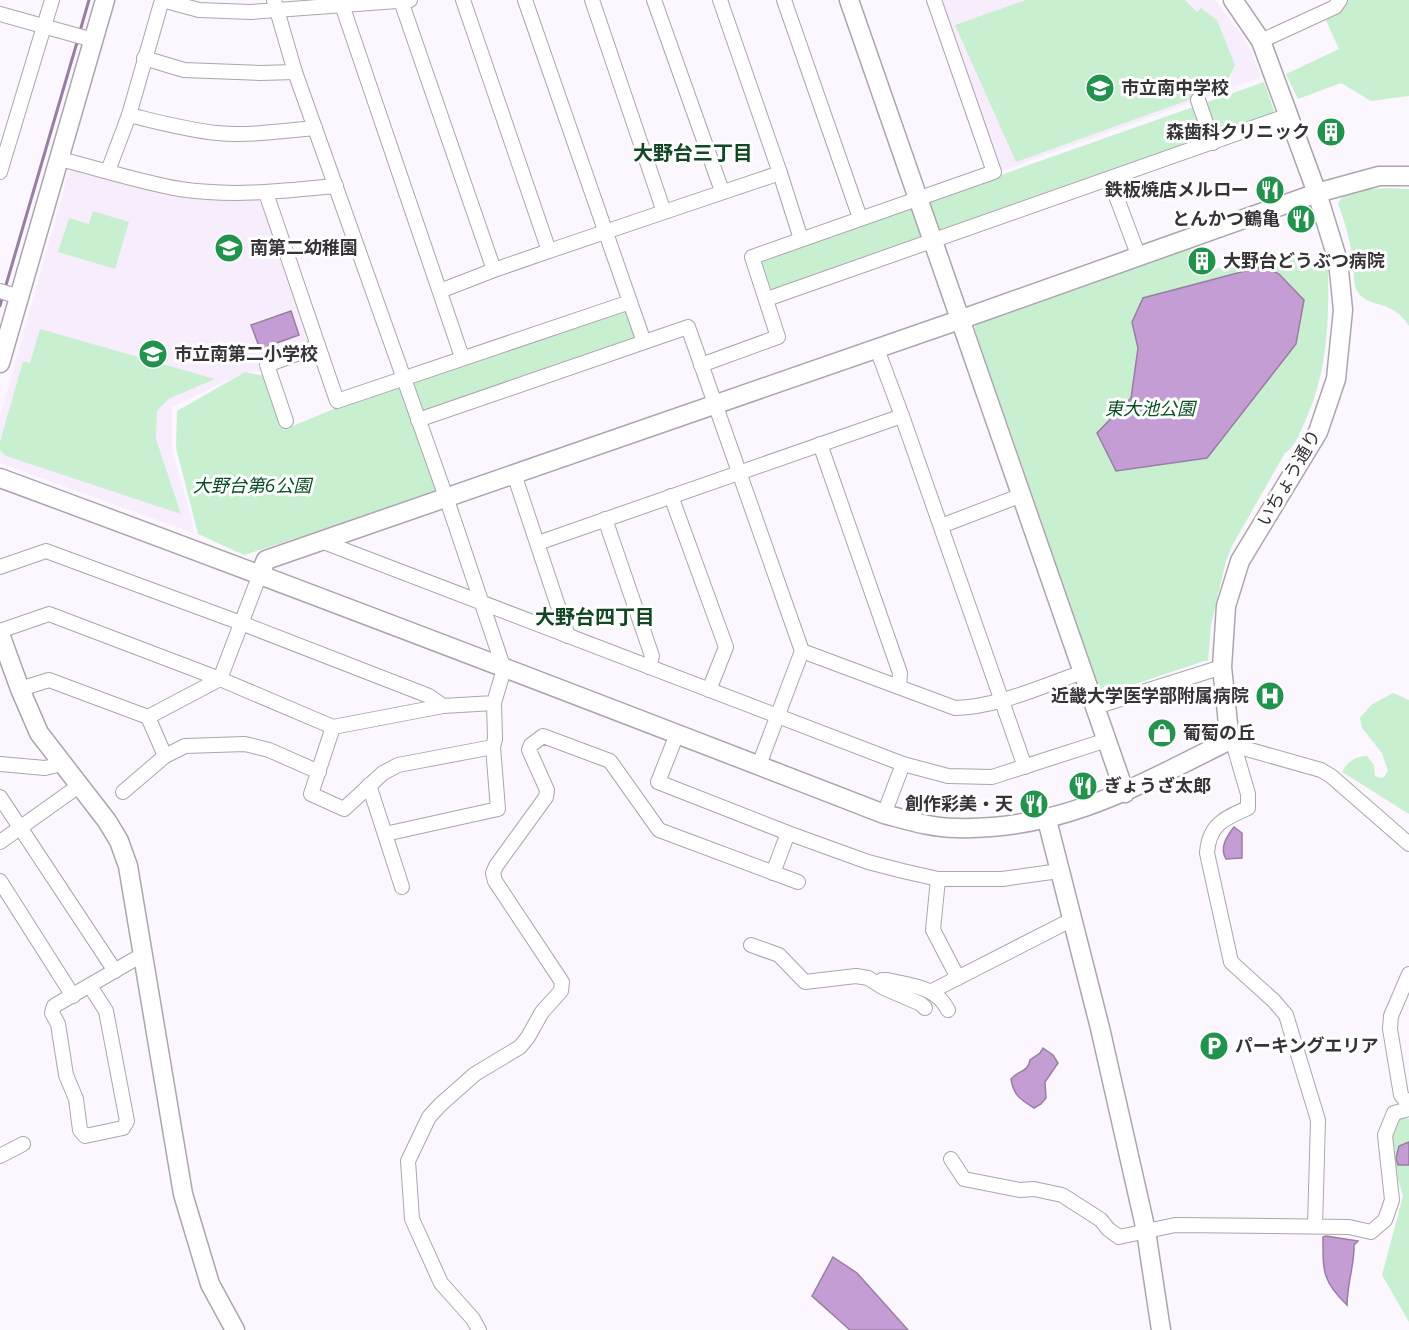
<svg xmlns="http://www.w3.org/2000/svg" width="1409" height="1330" viewBox="0 0 1409 1330" font-family="Bitter,'Noto Sans JP',serif">
<style>
.built{fill:#f8edfd}
.green{fill:#c8f0d0}
.water{fill:#c39dd3;stroke:#997ea4;stroke-width:1.5}
.lines{fill:none;stroke-linecap:round;stroke-linejoin:round}
.stream{stroke:#997ea4;stroke-width:3}
.street-casing{stroke:#aca5ae;stroke-width:16}
.secondary-casing{stroke:#aca5ae;stroke-width:21}
.street{stroke:#fff;stroke-width:14}
.secondary{stroke:#fff;stroke-width:18}
.labels{text-anchor:middle;dominant-baseline:central;stroke-width:6;stroke-linejoin:round;paint-order:stroke}
.poi-label{font-size:18px;font-weight:bold;fill:#373438;stroke:#fff;text-anchor:start}
.park-label{font-size:18px;font-style:italic;fill:#0b4e25;stroke:#fff}
.street-label{font-size:18px;fill:#373438;stroke:#fff}
.neighbourhood-label{font-size:20px;font-weight:bold;fill:#124624;stroke:#fff}
</style>
<rect width="100%" height="100%" fill="#fcf6fe"/>
<g class="built">
<polygon points="938,0 1215,0 1241,34 1251,52 1261,77 999,172"/>
<polygon points="72,170 149,190 195,196 261,200 311,345 263,371 245,372 172,407 172,449 192,520 193,533 0,463 0,417 69,172"/>
</g>
<g class="green">
<polygon points="1026,0 1185,0 1197,12 1201,8 1217,20 1235,65 1226,83 1186,101 1016,162 955,25"/>
<polygon points="1345,0 1409,0 1409,96 1371,101 1341,83 1298,99 1286,74 1339,49 1325,18"/>
<polygon points="1264,82 1274,110 1273,117 775,290 767,287 760,266 763,259"/>
<path d="M 1385,188 L 1409,189 L 1409,326 C 1392,299 1372,309 1359,294 C 1352,286 1355,273 1353,263 C 1351,243 1345,222 1338,204 C 1346,186 1368,190 1385,188 Z"/>
<polygon points="93,211 129,222 115,269 58,252 69,218 89,224"/>
<path d="M 1189,246 L 1199,274 L 1254,257 L 1253,251 L 1293,255 L 1299,271 L 1325,259 L 1328,266 C 1329,323 1328,373 1303,426 C 1298,436 1295,447 1285,453 L 1232,546 L 1226,561 L 1211,625 L 1208,661 L 1204,661 L 1106,694 L 1100,690 L 975,330 L 975,326 L 981,321 Z"/>
<polygon points="627,308 637,339 421,413 409,379"/>
<polygon points="40,329 215,379 168,399 157,411 156,439 181,514 6,456 0,450 0,442 23,361 30,363"/>
<polygon points="245,372 265,376 283,430 341,406 399,385 437,493 244,555 198,534 176,448 177,411"/>
<path d="M 1393,693 L 1409,700 L 1409,814 L 1342,772 C 1348,761 1354,757 1367,756 L 1374,765 L 1375,776 L 1383,778 L 1388,771 L 1382,753 L 1362,728 L 1360,718 L 1371,705 Z"/>
<polygon points="1402,1116 1409,1119 1409,1322 1382,1275 1403,1196 1394,1166 1390,1135"/>
</g>
<g class="water">
<polygon points="1264,266 1279,274 1304,300 1296,344 1207,458 1116,471 1097,433 1131,398 1138,348 1132,322 1143,298"/>
<polygon points="291,311 299,335 260,349 251,325"/>
<path d="M 1234,827 L 1242,833 L 1242,858 L 1226,859 C 1219,848 1227,836 1234,827 Z"/>
<path d="M 1043,1048 L 1053,1055 L 1058,1063 L 1045,1082 L 1046,1098 L 1041,1104 L 1034,1108 C 1020,1099 1014,1096 1011,1079 C 1018,1070 1028,1073 1030,1060 L 1040,1053 Z"/>
<polygon points="1409,1142 1409,1165 1398,1165 1396,1158 1399,1146"/>
<path d="M 1326,1236 L 1358,1241 L 1354,1245 C 1355,1261 1347,1285 1347,1305 C 1322,1281 1323,1271 1323,1237 Z"/>
<polygon points="833,1257 857,1273 908,1330 850,1330 812,1296"/>
</g>
<g class="lines">
<g class="stream">
<polyline points="80,31 89,0"/>
<polyline points="6,285 78,39"/>
<polyline points="0,306 2,298"/>
</g>
<g class="street-casing">
<g id="street">
<polyline points="162,0 199,10 251,12 410,0"/>
<polyline points="592,0 664,212 780,173 720,0"/>
<polyline points="654,0 722,191"/>
<polyline points="784,0 860,218"/>
<polyline points="401,1 494,270 549,251 463,0"/>
<polyline points="342,5 462,357"/>
<polyline points="0,14 93,40"/>
<polyline points="1261,41 1335,7 1340,0"/>
<polyline points="144,58 184,70 260,73 295,72"/>
<polyline points="1198,100 1213,143"/>
<path d="M 129,115 C 158,122 187,130 217,133 C 249,136 283,131 315,128"/>
<path d="M 60,159 C 100,169 140,182 180,189 C 233,197 284,191 336,186"/>
<polyline points="108,171 129,115 162,0"/>
<polyline points="0,172 52,0"/>
<polyline points="780,173 801,239"/>
<polyline points="1110,180 1139,257"/>
<polyline points="266,193 337,401 630,302 525,0"/>
<polyline points="549,251 664,212"/>
<polyline points="0,291 19,297"/>
<polyline points="440,291 494,270"/>
<polyline points="767,299 1289,115"/>
<polyline points="630,302 644,342"/>
<polyline points="877,349 902,416 1025,767"/>
<polyline points="701,365 778,337 752,257 994,172 934,0"/>
<polyline points="418,420 688,327 802,651 759,765"/>
<polyline points="286,421 267,365 318,346"/>
<polyline points="820,444 900,673 899,687"/>
<polyline points="514,474 568,636"/>
<polyline points="671,496 726,647 709,690"/>
<polyline points="605,519 652,656 649,667"/>
<polyline points="941,526 1022,495"/>
<polyline points="321,541 903,764 948,776 992,777 1107,740"/>
<polyline points="538,543 902,416"/>
<polyline points="0,567 46,551 241,623 429,696 443,706"/>
<polyline points="0,631 49,614 220,679 333,727 443,706 494,703 504,669 446,497 295,72 274,0"/>
<path d="M 802,651 L 955,708 C 998,707 1042,686 1083,672"/>
<polyline points="20,689 49,680 148,717 165,756"/>
<polyline points="1095,707 1222,667"/>
<polyline points="148,717 220,679 260,574"/>
<polyline points="333,727 311,794 344,809 383,773 398,765 493,747"/>
<polyline points="677,734 658,782 788,833 868,862 903,871 938,879 1002,879 1059,871"/>
<polyline points="1229,744 1321,770 1331,776 1409,844"/>
<path d="M 1234,746 L 1248,794 L 1248,808 C 1225,818 1209,824 1207,853 L 1231,962 L 1274,1001 L 1286,1015 L 1318,1120 L 1315,1226"/>
<polyline points="0,764 45,768 62,764"/>
<polyline points="369,785 402,887"/>
<polyline points="123,792 165,756 185,746 245,744 269,750 319,772"/>
<polyline points="0,797 115,971"/>
<polyline points="884,814 903,764"/>
<polyline points="385,834 498,809 493,747 495,739 494,703"/>
<polyline points="0,842 80,785"/>
<polyline points="773,873 788,833"/>
<polyline points="938,879 933,930 958,978"/>
<polyline points="0,881 73,996"/>
<polyline points="751,945 779,955 805,982 856,976 868,978 884,988 921,1004 925,1008"/>
<polyline points="1409,974 1391,1016 1390,1029 1401,1095 1409,1105"/>
<path d="M 879,983 L 882,980 L 887,980 C 911,986 936,986 948,1010"/>
<polyline points="90,986 106,1011 127,1121 123,1128 85,1136 80,1130 76,1099 66,1075 58,1024 52,1013 54,1006 135,959 144,957"/>
<polyline points="932,991 1071,920"/>
<polyline points="0,1156 23,1144"/>
<polyline points="951,1159 964,1179 1020,1190 1034,1189 1062,1195 1101,1220 1108,1229 1119,1237 1175,1225 1349,1227 1371,1232 1385,1220 1392,1200 1385,1135 1394,1113 1409,1109"/>
<polyline points="479,1330 473,1319 441,1283 412,1219 408,1161 429,1117 440,1105 475,1074 520,1047 528,1037 542,1012 561,991 562,982 495,881 493,873 496,866 546,797 547,790 529,750 531,745 543,736 610,761 659,830 798,882"/>
</g>
</g>
<g class="secondary-casing">
<g id="secondary">
<polyline points="849,0 1125,793"/>
<polyline points="0,363 105,0"/>
<path d="M 0,478 C 296,587 590,700 884,814 C 907,820 932,828 956,828 C 1058,831 1136,787 1224,743 L 1229,733 L 1222,667 L 1226,606 L 1240,561 L 1318,432 L 1336,379 L 1343,310 L 1338,261 L 1317,193 L 1261,41 L 1233,0"/>
<polyline points="260,574 266,560 962,319 1317,193 1379,176 1409,176"/>
<polyline points="0,634 20,689 39,733 107,821 119,841 128,866 183,1194 210,1284 235,1330"/>
<polyline points="1047,820 1100,1028 1146,1231 1161,1330"/>
</g>
</g>
<use href="#street" class="street"/>
<use href="#secondary" class="secondary"/>
</g>
<defs>
<g id="school-disc" transform="scale(1.5)"><circle r="9.5" fill="#22934d" stroke="#fff"/><path d="M0-5L7-2L0 1L-7-2ZM-4 1L0 2.5L4 1V4Q0 6-4 4Z" fill="#fff"/></g>
<g id="building-disc" transform="scale(1.5)"><circle r="9.5" fill="#22934d" stroke="#fff"/><path d="M-4-6H4V6H1V3H-1V6H-4ZM-2.5-4.3h1.7v1.8h-1.7ZM.8-4.3h1.7v1.8H.8ZM-2.5-1h1.7V.8h-1.7ZM.8-1h1.7V.8H.8Z" fill="#fff"/></g>
<g id="restaurant-disc" transform="scale(1.5)"><circle r="9.5" fill="#22934d" stroke="#fff"/><path d="M-5-6h1v4h1v-4h1v4h1v-4h1v5L-1.5 .5V6h-2V.5L-5-1ZM5-6V6H3V1.5H1.5Q1.5-4 5-6Z" fill="#fff"/></g>
<g id="hospital-disc" transform="scale(1.5)"><circle r="9.5" fill="#22934d" stroke="#fff"/><path d="M-5-5h3v3.5h4V-5h3V5h-3V1.5h-4V5h-3Z" fill="#fff"/></g>
<g id="shop-disc" transform="scale(1.5)"><circle r="9.5" fill="#22934d" stroke="#fff"/><path d="M-5-2.5h2.3a2.7 3.5 0 0 1 5.4 0H5L5.5 6h-11ZM-1.5-2.5h3a1.5 2.3 0 0 0-3 0Z" fill="#fff"/></g>
<g id="parking-disc" transform="scale(1.5)"><circle r="9.5" fill="#22934d" stroke="#fff"/><path d="M-3.5-5.5H1a3.5 3.5 0 0 1 0 7H-1V5.5H-3.5ZM-1-3.4V-.6H.8a1.4 1.4 0 0 0 0-2.8Z" fill="#fff"/></g>
</defs>
<g fill-rule="evenodd">
<use href="#school-disc" x="1100" y="88"/>
<use href="#building-disc" x="1331" y="132"/>
<use href="#restaurant-disc" x="1270" y="190"/>
<use href="#restaurant-disc" x="1301" y="219"/>
<use href="#school-disc" x="229" y="248"/>
<use href="#building-disc" x="1202" y="261"/>
<use href="#school-disc" x="153" y="354"/>
<use href="#hospital-disc" x="1270" y="696"/>
<use href="#shop-disc" x="1162" y="733"/>
<use href="#restaurant-disc" x="1083" y="786"/>
<use href="#restaurant-disc" x="1034" y="804"/>
<use href="#parking-disc" x="1214" y="1046"/>
</g>
<g class="labels">
<g class="poi-label">
<text x="1121" y="88">市立南中学校</text>
<text x="1310" y="132" text-anchor="end">森歯科クリニック</text>
<text x="1249" y="190" text-anchor="end">鉄板焼店メルロー</text>
<text x="1280" y="219" text-anchor="end">とんかつ鶴亀</text>
<text x="250" y="248">南第二幼稚園</text>
<text x="1223" y="261">大野台どうぶつ病院</text>
<text x="174" y="354">市立南第二小学校</text>
<text x="1249" y="696" text-anchor="end">近畿大学医学部附属病院</text>
<text x="1183" y="733">葡萄の丘</text>
<text x="1104" y="786">ぎょうざ太郎</text>
<text x="1013" y="804" text-anchor="end">創作彩美・天</text>
<text x="1235" y="1046">パーキングエリア</text>
</g>
<g class="park-label">
<text x="1150" y="409">東大池公園</text>
<text x="252" y="486">大野台第6公園</text>
</g>
<g class="street-label">
<text transform="translate(1289 478) rotate(-60)">いちょう通り</text>
</g>
<g class="neighbourhood-label">
<text x="693" y="153">大野台三丁目</text>
<text x="595" y="617">大野台四丁目</text>
</g>
</g>
</svg>
